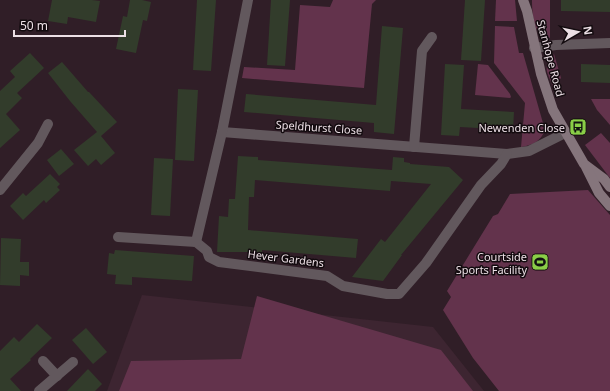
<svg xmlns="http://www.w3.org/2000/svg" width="610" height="391" viewBox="0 0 610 391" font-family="'Noto Sans',sans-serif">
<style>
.built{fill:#3d2531}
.green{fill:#63334c}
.building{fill:#323c2b}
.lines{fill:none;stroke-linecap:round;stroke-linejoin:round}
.street{stroke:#62585d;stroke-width:10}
.secondary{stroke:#85757c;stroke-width:10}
.labels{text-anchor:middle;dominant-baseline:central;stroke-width:3;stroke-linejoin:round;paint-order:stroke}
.street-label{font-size:11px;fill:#ecdfe5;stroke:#130b0f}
.poi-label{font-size:11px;fill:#ecdfe5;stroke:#130b0f;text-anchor:end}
</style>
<rect width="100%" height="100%" fill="#301e27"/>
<polygon class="built" points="142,295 433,327 484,391 107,391"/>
<g class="green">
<polygon points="333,0 376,0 372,4 364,88 242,78 244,67 295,70 300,5 330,7"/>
<polygon points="496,0 515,0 517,21 495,21"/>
<path d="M 532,0 L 550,0 L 550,38 C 547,36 543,36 541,34 C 533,29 532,9 532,0 Z"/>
<path d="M 495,26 L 514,27 L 519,53 L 523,53 L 545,130 C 541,141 533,145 521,147 L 525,103 L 494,63 Z"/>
<path d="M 554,54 L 561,78 L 553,87 C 547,71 542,68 554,54 Z"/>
<polygon points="478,64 488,65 510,94 511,97 510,98 475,95"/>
<polygon points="591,99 610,99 610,125 597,110"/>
<polygon points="601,133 610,143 610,178 585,145"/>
<polygon points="588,190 610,215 610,391 499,391 473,358 443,310 451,297 447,291 493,216 498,214 510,194"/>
<polygon points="257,296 441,350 473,391 119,391 131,361 241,359"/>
</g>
<g class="building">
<polygon points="52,0 92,0 100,1 96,22 68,17 67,24 48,21"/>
<polygon points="130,0 142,0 151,2 147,21 143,20 136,53 116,49 123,16 127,17"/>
<polygon points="197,0 216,0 211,71 193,70"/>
<polygon points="271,0 290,0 285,66 267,65"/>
<polygon points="465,0 485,0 481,61 461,60"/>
<polygon points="561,0 610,0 610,12 561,11"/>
<polygon points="382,26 403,28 394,134 374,132 374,123 244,112 246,94 376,105"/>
<polygon points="30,53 44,68 17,93 22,98 6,114 20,130 0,148 0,91 15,77 10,71"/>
<polygon points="62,62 88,92 89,92 117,122 101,136 115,153 101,165 96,159 88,166 74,150 97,132 70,101 48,73"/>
<polygon points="445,64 464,65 461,109 514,112 513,130 460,127 459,136 441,135"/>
<polygon points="581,64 610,65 610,83 581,82"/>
<polygon points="178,89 198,90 194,161 175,160"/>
<polygon points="61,149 74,164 59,176 47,160"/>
<polygon points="238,156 258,157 258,160 392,170 393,157 404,158 404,162 410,163 410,164 449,167 463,180 401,255 402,255 383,281 352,277 381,239 385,242 431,184 391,181 390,191 255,180 254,197 249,197 248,230 358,239 356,258 262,250 262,252 217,252 219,216 228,217 229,199 235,199"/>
<polygon points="154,158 173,159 170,216 151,215"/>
<polygon points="50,174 60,184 57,187 60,190 46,203 44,200 23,220 10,206 23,193 26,196"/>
<polygon points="1,238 21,239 20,262 29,262 29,276 20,275 20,286 0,285"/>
<polygon points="115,250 194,256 192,281 132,277 132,285 115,284 116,275 107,274 109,253 114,254"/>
<polygon points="37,324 52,338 30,359 31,360 10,379 21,391 0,391 0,351 14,337 19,342"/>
<polygon points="86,328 107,352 93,364 72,340"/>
<polygon points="88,369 102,384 95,391 67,391"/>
</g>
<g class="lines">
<g class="street">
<polyline points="534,48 556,45 610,43"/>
<polyline points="222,132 507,154 529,151 565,133"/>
<polyline points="414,147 422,51 432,37"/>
<polyline points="0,190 38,143 48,124"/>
<polyline points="118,237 196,242 207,251 209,257 219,262 327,276 343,286 387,294 399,294 426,263 481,185 501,164 507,154"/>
<polyline points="196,242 222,132 248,0"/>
<polyline points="43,361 57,376"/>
<polyline points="39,391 73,362"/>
</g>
<g class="secondary">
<polyline points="523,0 527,11 541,74 553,110 584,164 604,179 610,187"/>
<polyline points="586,167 599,193 610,206"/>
</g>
</g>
<defs>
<g id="bus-square" transform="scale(0.9)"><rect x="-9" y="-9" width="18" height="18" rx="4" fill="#8ace47" stroke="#130b0f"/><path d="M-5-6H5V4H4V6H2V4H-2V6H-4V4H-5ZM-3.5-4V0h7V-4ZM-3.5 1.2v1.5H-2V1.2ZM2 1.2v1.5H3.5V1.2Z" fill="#111"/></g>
<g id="stadium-square" transform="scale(0.9)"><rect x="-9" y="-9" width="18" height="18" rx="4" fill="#8ace47" stroke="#130b0f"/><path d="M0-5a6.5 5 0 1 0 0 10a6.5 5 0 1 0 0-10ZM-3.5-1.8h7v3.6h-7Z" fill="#111"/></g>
</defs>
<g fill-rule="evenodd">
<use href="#bus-square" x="578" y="127"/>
<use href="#stadium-square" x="540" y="262"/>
</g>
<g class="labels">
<g class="street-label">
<text transform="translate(551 58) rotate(75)">Stanhope Road</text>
<text transform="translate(319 127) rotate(4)">Speldhurst Close</text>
<text transform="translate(286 258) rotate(7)">Hever Gardens</text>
</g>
<g class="poi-label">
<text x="565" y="127">Newenden Close</text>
<text x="527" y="256">Courtside<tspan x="527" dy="13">Sports Facility</tspan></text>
</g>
</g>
<g transform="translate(578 32) rotate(81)" stroke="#130b0f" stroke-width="3" paint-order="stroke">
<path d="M0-3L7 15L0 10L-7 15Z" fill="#ecdfe5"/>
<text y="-6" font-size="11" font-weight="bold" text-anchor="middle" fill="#ecdfe5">N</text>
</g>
<path d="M14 30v6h111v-6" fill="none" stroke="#ecdfe5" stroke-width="2"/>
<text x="20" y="30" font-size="12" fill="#ecdfe5" stroke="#130b0f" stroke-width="3" paint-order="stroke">50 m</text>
</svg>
